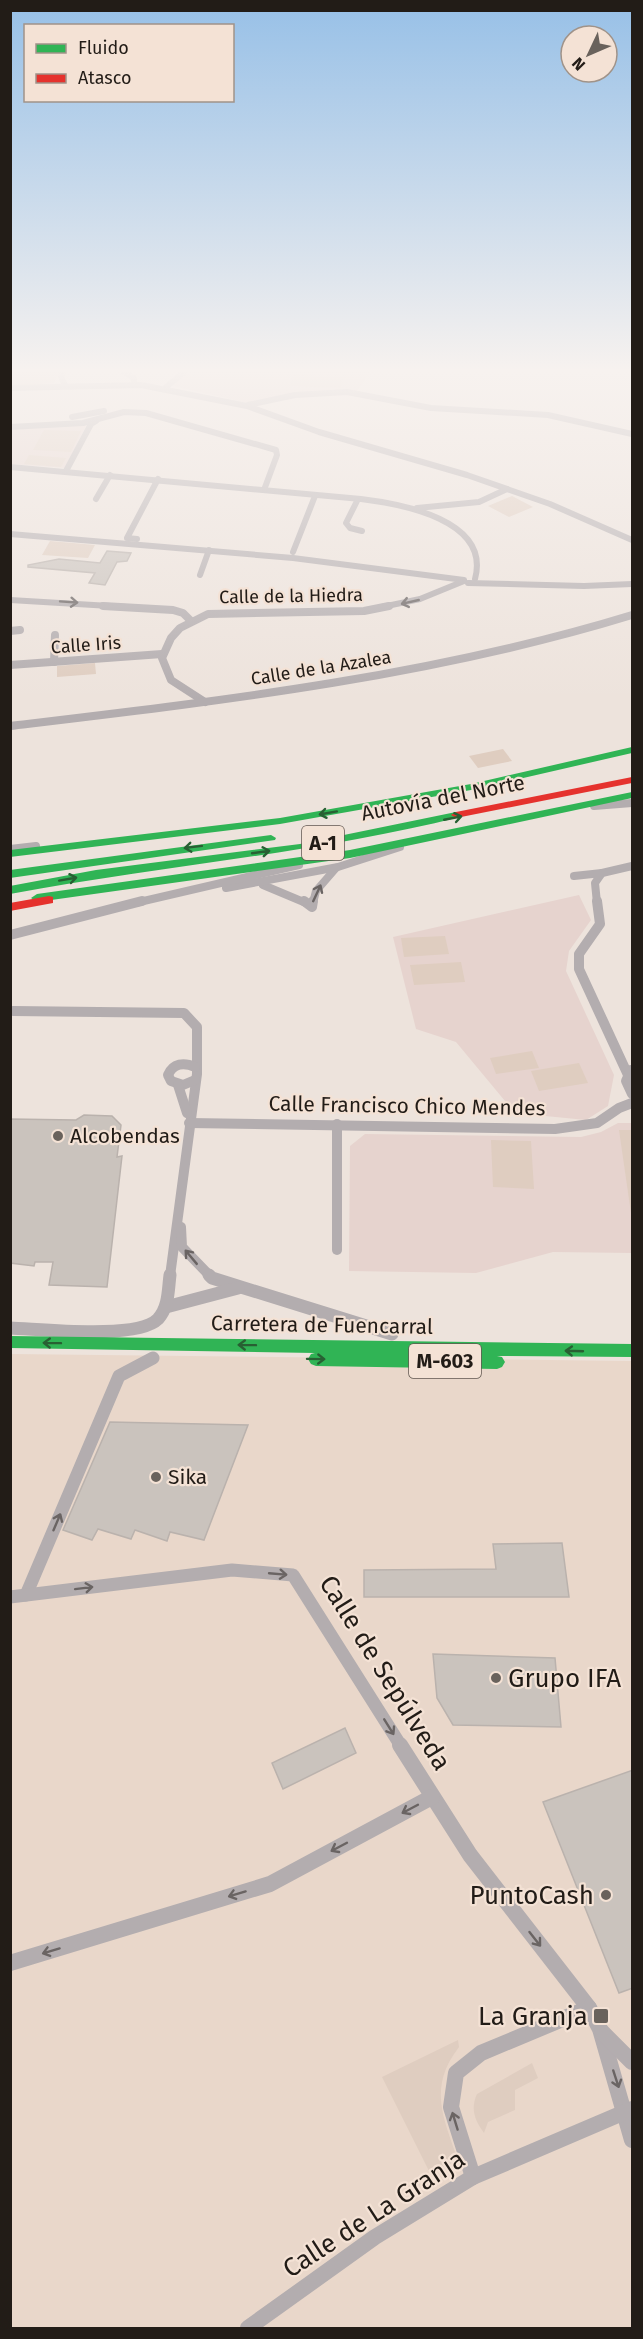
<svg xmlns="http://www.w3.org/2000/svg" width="643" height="2339" viewBox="0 0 643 2339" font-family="'Fira Sans',sans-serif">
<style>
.built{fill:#e9d7ca}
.education{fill:#e6d3ce}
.green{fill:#dfcdc0}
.building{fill:#cac3bd;stroke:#bab2ad;stroke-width:1.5}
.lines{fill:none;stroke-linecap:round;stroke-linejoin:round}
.street-far4{stroke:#b3adaf;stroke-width:6}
.street-far3{stroke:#b3adaf;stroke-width:8}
.street-far2{stroke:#b3adaf;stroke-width:10}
.street-far1{stroke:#b3adaf;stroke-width:13}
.street{stroke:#b3adaf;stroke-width:16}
.fast{fill:#30b455;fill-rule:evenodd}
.jam{fill:#e5322d;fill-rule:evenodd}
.oneway{stroke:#6a6463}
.oneway2{stroke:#286033}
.poi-dot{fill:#69625c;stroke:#f4e2d5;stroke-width:2}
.labels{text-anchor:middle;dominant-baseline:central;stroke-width:4.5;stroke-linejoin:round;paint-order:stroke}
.far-street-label{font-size:18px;fill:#221c17;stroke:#f4e2d5}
.shield{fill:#f4e2d5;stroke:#615750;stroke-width:1.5}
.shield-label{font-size:20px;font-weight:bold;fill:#221c17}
.street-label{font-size:21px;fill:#221c17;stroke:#f4e2d5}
.poi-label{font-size:21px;fill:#221c17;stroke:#f4e2d5;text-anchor:start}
.near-street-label{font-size:26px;fill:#221c17;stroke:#f4e2d5}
.near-poi-label{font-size:26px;fill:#221c17;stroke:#f4e2d5;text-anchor:end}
</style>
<rect width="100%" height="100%" fill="#ede3dc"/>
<polygon class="built" points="11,1354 632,1361 632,2328 11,2328"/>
<g class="education">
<polygon points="191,372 370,372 357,391 248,403 173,386 178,379"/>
<polygon points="87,424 65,468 11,464 11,428"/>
<polygon points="579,895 591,920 569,951 566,971 614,1075 608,1106 586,1120 515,1113 456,1042 416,1029 393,937"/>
<polygon points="618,1123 632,1123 632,1253 553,1252 476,1273 349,1271 350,1146 365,1134 581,1137 601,1132"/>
</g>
<g class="green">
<polygon points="11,372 59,372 54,383 11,386"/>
<polygon points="293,375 343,377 341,388 290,386"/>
<polygon points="44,430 81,431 71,452 33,450"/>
<polygon points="29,455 66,458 61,467 24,464"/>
<polygon points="512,496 533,507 509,517 488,506"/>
<polygon points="50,541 95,545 88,558 42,555"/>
<polygon points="95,663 96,674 57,677 57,666"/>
<polygon points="503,749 512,761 478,768 469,756"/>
<polygon points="445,936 449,954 404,957 401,938"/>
<polygon points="461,962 465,982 414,985 410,965"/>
<polygon points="532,1051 539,1068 496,1074 490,1058"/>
<polygon points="579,1063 588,1083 539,1091 531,1071"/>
<polygon points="619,1130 632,1130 632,1220"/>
<polygon points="491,1140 531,1141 534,1189 493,1187"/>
<path d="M 458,2040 L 459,2047 C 428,2087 443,2117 458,2160 L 430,2173 L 382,2077 Z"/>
<path d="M 532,2063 L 538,2078 L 515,2090 L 515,2110 L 488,2122 L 484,2133 C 475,2121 470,2109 477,2094 Z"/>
</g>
<g class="building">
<polygon points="107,551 131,553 127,561 117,562 105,585 89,583 95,573 28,567 28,565 59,559 100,563"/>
<polygon points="84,1115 112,1116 121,1125 117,1157 122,1156 107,1287 49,1285 53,1262 35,1262 34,1266 10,1263 10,1119 76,1120"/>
<polygon points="110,1422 248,1425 204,1540 170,1532 167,1541 135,1530 131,1539 98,1529 92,1540 63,1530"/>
<polygon points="562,1543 569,1597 364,1597 364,1570 496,1569 493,1544"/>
<polygon points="433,1654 555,1658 561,1727 453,1725 437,1698"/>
<polygon points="345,1728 356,1753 283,1789 272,1763"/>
<polygon points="633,1770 633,1988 619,1993 543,1802"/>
</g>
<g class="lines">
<g class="street-far4">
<polyline points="63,372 61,377 65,385"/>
<polyline points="124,372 134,378 134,385"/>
<polyline points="10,388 141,385 247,406 319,432 467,475 550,504 632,540"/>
<polyline points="165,388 184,372"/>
<polyline points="248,405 295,395 347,392 431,408 548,415 632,434"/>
<polyline points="72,417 104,411"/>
<polyline points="10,427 83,423 124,412 146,413 276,450 277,455 264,490"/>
<path d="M 10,467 L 361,499 C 402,504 491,520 475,579"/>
<polyline points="66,471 91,424 96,421"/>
<polyline points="96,499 110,475"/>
<polyline points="357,501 346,523 350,528 362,531"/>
<polyline points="417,508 479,502 507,489"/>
<polyline points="10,534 293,558 464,580"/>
<polyline points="137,539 127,538 158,479"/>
<polyline points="293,552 315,496"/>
<polyline points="200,575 209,550"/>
<polyline points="468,583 584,586 632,584"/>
<polyline points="10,600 127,607"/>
<polyline points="382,607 420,599 464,581"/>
</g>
<g class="street-far3">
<polyline points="103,606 173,610 183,613 190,620"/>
<polyline points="10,631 20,630"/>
<polyline points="54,662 55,635"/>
<polyline points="10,665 162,654"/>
<polyline points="205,702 171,680 162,658 171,638 180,628 208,614 364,611 389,606"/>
<path d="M 10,726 C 219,701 430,677 632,615"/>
<polyline points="594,806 632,803"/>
<polyline points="10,849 36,846"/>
<polyline points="574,876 602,873"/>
<polyline points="263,885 306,903"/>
<polyline points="226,888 338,867 400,847"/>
<polyline points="135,903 299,865"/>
<polyline points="313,903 316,891 336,868"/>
<polyline points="597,903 595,883 602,873 632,866"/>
</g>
<g class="street-far2">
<polyline points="304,901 312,907 313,901"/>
<polyline points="597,901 600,924 579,954 579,969 628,1075"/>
<polyline points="10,935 142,901"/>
<polyline points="13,1011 184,1013 197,1027 197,1074 170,1276"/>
<path d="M 195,1067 C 184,1062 173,1063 168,1075 L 171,1081 L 183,1085 L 195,1080"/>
<polyline points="631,1070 626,1081 632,1094"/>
<polyline points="178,1085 187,1113"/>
<polyline points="189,1123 555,1129 597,1123 619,1108 632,1103"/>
<polyline points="337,1124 337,1250"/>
<polyline points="181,1227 182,1247 210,1276"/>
</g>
<g class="street-far1">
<polyline points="209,1275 212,1278 392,1334"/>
<polyline points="166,1307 238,1288"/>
<path d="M 10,1328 C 41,1329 137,1340 158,1319 C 169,1307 168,1290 170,1275"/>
<polyline points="26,1595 119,1376 153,1358"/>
<polyline points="10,1597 232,1570 293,1575 401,1746"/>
</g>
<g class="street">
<polyline points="400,1745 470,1855 589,2008 600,2029 632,2140"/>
<polyline points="10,1963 270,1884 432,1797"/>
<polyline points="602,2032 632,2062"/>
<polyline points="473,2177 451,2107 456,2073 481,2053 589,2008"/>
<polyline points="248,2328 375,2237 473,2177 632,2109"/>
</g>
<g class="fast">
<polygon points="632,747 632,753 471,790 280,824 10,857 10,850 280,818 471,784"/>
<polygon points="632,792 632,798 350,858 37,902 31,898 37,894 350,850"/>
<path d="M 456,812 L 461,815 L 460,817 C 312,854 160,866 10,894 L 10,886 L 96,870 L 300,844 Z"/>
<polygon points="271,835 276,838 275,840 10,878 10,870"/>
<polygon points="10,1336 632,1344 632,1357 497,1356 502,1357 505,1362 502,1367 497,1369 316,1366 311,1364 308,1359 311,1354 315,1353 10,1348"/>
</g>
<g class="jam">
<polygon points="632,777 632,783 456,818 451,815 456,812"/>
<polygon points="49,896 53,897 53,903 10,911 10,903"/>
</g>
</g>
<defs><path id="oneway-shaft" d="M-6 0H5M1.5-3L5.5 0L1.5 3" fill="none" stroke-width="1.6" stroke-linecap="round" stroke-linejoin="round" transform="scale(1.5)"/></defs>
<g class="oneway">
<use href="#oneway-shaft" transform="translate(69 602) rotate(4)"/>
<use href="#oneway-shaft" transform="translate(410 602) rotate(167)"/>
<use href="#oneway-shaft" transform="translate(317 893) rotate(-65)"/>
<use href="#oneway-shaft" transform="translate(191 1257) rotate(-130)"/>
<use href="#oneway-shaft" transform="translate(57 1522) rotate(-67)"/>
<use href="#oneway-shaft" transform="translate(278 1574) rotate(5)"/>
<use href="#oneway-shaft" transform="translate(84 1588) rotate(-7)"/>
<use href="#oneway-shaft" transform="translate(389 1727) rotate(58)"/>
<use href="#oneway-shaft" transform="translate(410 1809) rotate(152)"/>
<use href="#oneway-shaft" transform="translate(339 1847) rotate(152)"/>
<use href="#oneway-shaft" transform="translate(237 1894) rotate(163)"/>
<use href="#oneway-shaft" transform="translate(535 1939) rotate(52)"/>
<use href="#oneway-shaft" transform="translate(51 1951) rotate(163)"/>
<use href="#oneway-shaft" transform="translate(616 2079) rotate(72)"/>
<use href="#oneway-shaft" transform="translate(455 2121) rotate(-107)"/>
</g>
<g class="oneway2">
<use href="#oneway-shaft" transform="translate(328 813) rotate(170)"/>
<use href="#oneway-shaft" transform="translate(453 818) rotate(-11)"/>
<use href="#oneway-shaft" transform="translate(193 847) rotate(173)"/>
<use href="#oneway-shaft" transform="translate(261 852) rotate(-8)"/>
<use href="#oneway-shaft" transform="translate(68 879) rotate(-10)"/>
<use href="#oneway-shaft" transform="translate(52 1343) rotate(-179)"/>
<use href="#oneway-shaft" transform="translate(247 1345) rotate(-179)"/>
<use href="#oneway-shaft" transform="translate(574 1351) rotate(-178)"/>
<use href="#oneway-shaft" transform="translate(316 1359) rotate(1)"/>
</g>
<linearGradient id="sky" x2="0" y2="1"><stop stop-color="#97c0e7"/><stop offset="0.53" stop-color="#f7f2ef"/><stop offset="1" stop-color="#f7f2ef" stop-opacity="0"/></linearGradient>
<rect width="643" height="699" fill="url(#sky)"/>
<g class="poi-dot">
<circle cx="58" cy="1136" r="6"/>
<circle cx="156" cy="1477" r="6"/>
<circle cx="496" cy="1678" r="6"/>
<circle cx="606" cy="1895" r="6"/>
<rect x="593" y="2008" width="16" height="16" rx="3"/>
</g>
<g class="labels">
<g class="far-street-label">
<text transform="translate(291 596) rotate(-1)">Calle de la Hiedra</text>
<text transform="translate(86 645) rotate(-4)">Calle Iris</text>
<text transform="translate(321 668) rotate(-9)">Calle de la Azalea</text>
</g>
<g class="shield">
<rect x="302" y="826" width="42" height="34" rx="4.5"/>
<rect x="409" y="1344" width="72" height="34" rx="4.5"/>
</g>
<g class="shield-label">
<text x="323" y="843">A-1</text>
<text x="445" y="1361">M-603</text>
</g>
<g class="street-label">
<text transform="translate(443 798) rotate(-11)">Autovía del Norte</text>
<text transform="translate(407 1106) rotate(1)">Calle Francisco Chico Mendes</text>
<text transform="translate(322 1325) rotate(1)">Carretera de Fuencarral</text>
</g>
<g class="poi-label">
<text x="70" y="1136">Alcobendas</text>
<text x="168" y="1477">Sika</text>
</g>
<g class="near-street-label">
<text transform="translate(385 1673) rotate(58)">Calle de Sepúlveda</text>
<text transform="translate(374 2214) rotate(-33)">Calle de La Granja</text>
</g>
<g class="near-poi-label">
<text x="508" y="1678" text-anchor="start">Grupo IFA</text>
<text x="594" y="1895">PuntoCash</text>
<text x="588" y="2016">La Granja</text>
</g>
</g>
<rect width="643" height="2339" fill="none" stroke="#221c17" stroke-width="24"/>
<rect x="24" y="24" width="210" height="78" fill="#f4e2d5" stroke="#a09389" stroke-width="1.5"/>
<rect x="36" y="44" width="30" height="9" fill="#30b455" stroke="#a09389" stroke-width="1.5"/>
<text x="78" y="54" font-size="18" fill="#221c17">Fluido</text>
<rect x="36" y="74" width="30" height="9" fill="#e5322d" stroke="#a09389" stroke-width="1.5"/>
<text x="78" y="84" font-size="18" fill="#221c17">Atasco</text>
<g transform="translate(589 54) rotate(226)"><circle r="28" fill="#f4e2d5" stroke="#a09389" stroke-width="1.5"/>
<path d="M0-4.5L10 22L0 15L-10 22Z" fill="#69625c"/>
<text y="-9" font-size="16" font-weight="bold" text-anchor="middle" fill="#221c17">N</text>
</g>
</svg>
